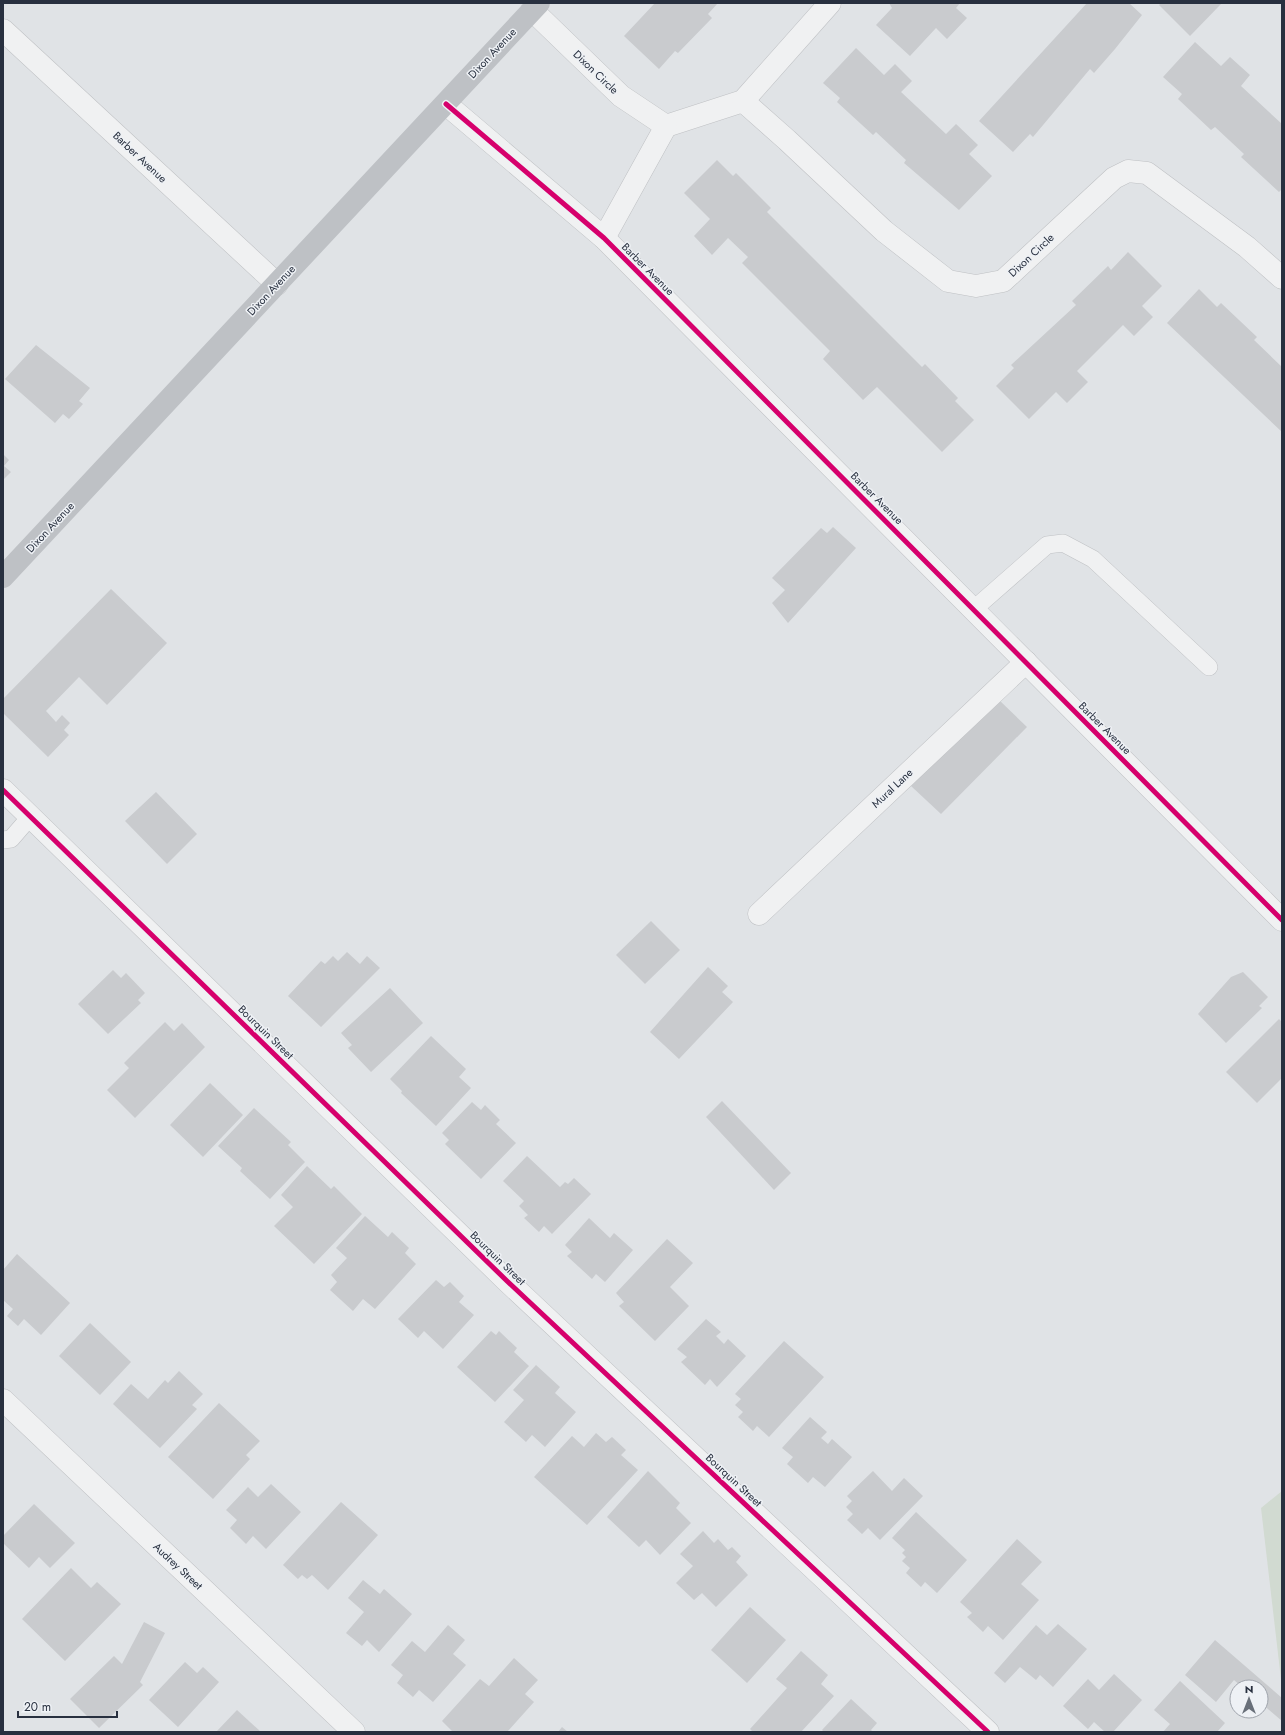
<svg xmlns="http://www.w3.org/2000/svg" width="1285" height="1735" viewBox="0 0 1285 1735" font-family="Jost,sans-serif">
<style>
.green{fill:#d1dad1}
.building{fill:#c9cbce}
.lines{fill:none;stroke-linecap:round;stroke-linejoin:round}
.lane-casing{stroke:#bfc1c4;stroke-width:18}
.street-casing{stroke:#bfc1c4;stroke-width:23}
.lane{stroke:#f0f1f2;stroke-width:17}
.street{stroke:#f0f1f2;stroke-width:22}
.secondary{stroke:#bec1c5;stroke-width:22}
.cycleway-casing{stroke:#eef1f5;stroke-width:8}
.cycleway{stroke:#d6006c;stroke-width:5}
.labels{text-anchor:middle;dominant-baseline:central;stroke-width:3;stroke-linejoin:round;paint-order:stroke}
.street-label{font-size:11px;fill:#28303f;stroke:#eef1f5}
</style>
<rect width="100%" height="100%" fill="#e0e3e6"/>
<polygon class="green" points="1282,1491 1282,1688 1261,1508"/>
<g class="building">
<polygon points="655,3 718,3 708,14 712,18 678,53 675,51 659,69 624,36"/>
<polygon points="889,3 960,3 956,8 967,18 947,39 936,28 910,56 876,25 892,8"/>
<polygon points="1087,3 1129,3 1142,15 1115,49 1094,73 1090,69 1033,137 1030,134 1013,152 979,121"/>
<polygon points="1161,3 1222,3 1190,36 1159,5"/>
<polygon points="1195,42 1221,66 1230,57 1250,75 1241,86 1282,124 1282,189 1279,192 1241,157 1244,154 1215,127 1211,130 1178,99 1182,94 1163,77"/>
<polygon points="856,48 884,75 895,64 912,81 901,92 946,134 956,124 978,145 969,154 992,176 959,210 904,163 906,160 876,132 873,135 837,102 840,98 823,83"/>
<polygon points="717,160 733,176 736,173 771,208 767,212 922,367 925,364 958,398 955,401 974,420 942,452 877,387 863,400 823,359 830,351 742,263 748,257 728,238 712,255 694,236 710,219 684,193"/>
<polygon points="1128,252 1162,286 1142,306 1153,317 1134,336 1123,325 1077,371 1088,382 1067,403 1056,392 1029,419 996,386 1014,368 1011,365 1076,305 1072,301 1108,266 1111,270"/>
<polygon points="1199,289 1217,307 1221,303 1257,337 1254,340 1282,367 1282,432 1167,323"/>
<polygon points="36,345 90,388 79,401 83,404 69,419 63,414 55,423 5,379"/>
<polygon points="3,454 9,460 4,466 11,472 3,480"/>
<polygon points="833,527 856,548 788,623 772,603 785,590 772,578 821,528 827,533"/>
<polygon points="111,589 167,643 107,705 79,677 46,711 56,722 62,715 70,723 64,730 69,735 48,757 3,713 3,699"/>
<polygon points="998,699 1027,727 941,814 911,786"/>
<polygon points="156,792 197,834 167,864 125,821"/>
<polygon points="651,921 680,950 645,984 616,955"/>
<polygon points="347,952 360,964 367,956 380,968 321,1027 288,996 321,961 325,964 333,956 338,961"/>
<polygon points="708,967 728,986 722,992 733,1002 679,1059 650,1032"/>
<polygon points="113,970 121,978 126,973 145,993 138,1000 141,1003 108,1034 78,1004"/>
<polygon points="1243,972 1268,997 1259,1006 1262,1008 1226,1043 1198,1014 1231,977"/>
<polygon points="390,988 423,1023 371,1072 348,1048 352,1045 341,1033"/>
<polygon points="1279,1019 1282,1022 1282,1078 1257,1103 1226,1072"/>
<polygon points="165,1022 174,1031 182,1023 205,1047 135,1118 107,1090 129,1068 124,1063"/>
<polygon points="431,1036 466,1069 459,1077 471,1088 436,1126 401,1093 402,1091 390,1079"/>
<polygon points="210,1083 243,1115 203,1157 170,1125"/>
<polygon points="722,1101 791,1173 774,1190 706,1117"/>
<polygon points="472,1102 481,1110 485,1105 500,1120 496,1124 516,1143 481,1179 445,1144 449,1140 442,1133"/>
<polygon points="254,1108 291,1142 288,1145 305,1162 270,1199 240,1171 242,1168 218,1146"/>
<polygon points="527,1156 560,1187 565,1182 568,1184 574,1178 591,1194 552,1234 544,1226 539,1232 524,1218 528,1215 519,1206 524,1201 503,1181"/>
<polygon points="307,1166 331,1189 334,1186 362,1214 314,1264 274,1226 293,1207 281,1195"/>
<polygon points="365,1216 388,1237 392,1232 409,1248 405,1253 416,1264 375,1309 363,1299 353,1311 330,1290 337,1282 331,1275 347,1258 336,1248"/>
<polygon points="589,1218 610,1238 614,1233 633,1250 605,1282 596,1274 592,1279 567,1256 572,1252 565,1245"/>
<polygon points="667,1239 693,1263 670,1287 689,1306 655,1341 619,1306 624,1302 616,1293"/>
<polygon points="17,1254 70,1303 41,1335 24,1319 18,1326 7,1316 13,1309 3,1300 3,1270"/>
<polygon points="436,1280 444,1287 450,1282 464,1296 459,1302 474,1315 443,1349 424,1331 418,1338 398,1319"/>
<polygon points="706,1319 721,1332 716,1336 724,1344 728,1339 746,1356 717,1387 710,1379 705,1385 681,1362 687,1357 677,1349"/>
<polygon points="90,1323 131,1362 100,1395 59,1356"/>
<polygon points="491,1331 496,1335 499,1331 517,1348 514,1352 529,1366 495,1402 457,1367"/>
<polygon points="784,1341 824,1377 769,1437 757,1426 753,1431 738,1417 743,1412 735,1405 741,1399 735,1394"/>
<polygon points="536,1365 560,1387 555,1393 576,1412 545,1447 532,1435 526,1442 504,1422 524,1400 513,1390"/>
<polygon points="179,1371 203,1394 192,1405 197,1409 160,1448 113,1404 131,1384 148,1399 165,1380 168,1383"/>
<polygon points="219,1403 260,1441 246,1455 250,1459 213,1499 168,1457"/>
<polygon points="810,1417 827,1432 821,1438 828,1444 832,1439 852,1457 825,1487 813,1477 808,1483 787,1464 793,1457 782,1448"/>
<polygon points="596,1433 606,1442 612,1437 626,1450 621,1455 638,1470 587,1525 534,1477 572,1436 584,1447"/>
<polygon points="648,1471 680,1503 676,1508 691,1523 660,1555 646,1540 639,1547 607,1517"/>
<polygon points="873,1471 892,1491 904,1478 923,1496 880,1540 868,1528 862,1534 847,1520 853,1514 846,1507 852,1501 847,1496"/>
<polygon points="271,1484 301,1512 266,1549 253,1536 246,1544 230,1528 237,1520 226,1510 248,1487 258,1497"/>
<polygon points="341,1502 378,1535 328,1590 312,1575 307,1579 302,1575 298,1579 283,1565"/>
<polygon points="34,1504 75,1543 50,1568 39,1557 29,1568 3,1543 3,1536"/>
<polygon points="916,1512 967,1560 937,1593 925,1582 921,1587 906,1573 910,1568 902,1561 906,1557 902,1553 905,1550 892,1538"/>
<polygon points="703,1531 714,1543 718,1539 728,1550 732,1547 741,1556 736,1562 748,1575 716,1607 702,1593 694,1600 676,1583 693,1566 680,1554"/>
<polygon points="1017,1539 1042,1562 1021,1584 1039,1600 1003,1640 988,1626 983,1632 967,1617 972,1613 960,1602"/>
<polygon points="71,1568 91,1588 97,1582 121,1604 65,1661 22,1619"/>
<polygon points="363,1580 380,1594 384,1589 412,1614 379,1652 367,1640 362,1646 346,1633 364,1612 348,1598"/>
<polygon points="750,1607 786,1640 747,1683 711,1650"/>
<polygon points="144,1622 165,1633 140,1682 143,1685 99,1728 70,1699 114,1656 122,1664"/>
<polygon points="1058,1624 1087,1649 1053,1687 1040,1675 1036,1680 1020,1667 1005,1683 994,1673 1036,1625 1047,1635"/>
<polygon points="448,1625 465,1640 453,1654 466,1665 433,1702 419,1690 413,1697 397,1683 403,1675 391,1665 412,1641 425,1652"/>
<polygon points="1215,1640 1282,1698 1282,1721 1261,1703 1261,1687 1242,1687 1234,1680 1216,1702 1185,1675"/>
<polygon points="801,1651 828,1675 821,1684 834,1696 801,1732 753,1732 750,1729 787,1688 776,1679"/>
<polygon points="514,1658 538,1680 525,1694 534,1702 507,1732 453,1732 442,1721 480,1679 489,1686"/>
<polygon points="185,1662 197,1673 203,1667 219,1682 178,1727 149,1700"/>
<polygon points="1114,1674 1142,1700 1113,1732 1105,1732 1094,1722 1088,1729 1063,1706 1088,1679 1099,1690"/>
<polygon points="1180,1681 1225,1723 1217,1732 1163,1732 1170,1724 1154,1710"/>
<polygon points="851,1699 877,1723 871,1730 873,1732 824,1732 822,1730"/>
<polygon points="237,1710 261,1732 216,1732"/>
<polygon points="562,1727 568,1732 558,1732"/>
</g>
<g class="lines">
<g class="lane-casing">
<g id="lane">
<polyline points="974,609 1047,545 1063,543 1093,559 1209,667"/>
<polyline points="3,840 11,839 30,817"/>
</g>
</g>
<g class="street-casing">
<g id="street">
<polyline points="532,10 621,96 666,126 743,101 830,3"/>
<polyline points="3,30 277,284"/>
<polyline points="743,101 787,140 884,231 948,281 976,286 1003,281 1114,178 1128,171 1147,173 1247,247 1282,278"/>
<polyline points="446,104 604,238 1282,920"/>
<polyline points="604,238 666,126"/>
<polyline points="3,790 507,1281 988,1732"/>
<polyline points="759,914 1026,662"/>
<polyline points="3,1400 354,1732"/>
</g>
</g>
<use href="#lane" class="lane"/>
<use href="#street" class="street"/>
<polyline class="secondary" points="3,577 539,3"/>
<g class="cycleway-casing">
<g id="cycleway">
<polyline points="446,104 604,238 1282,920"/>
<polyline points="3,790 507,1281 988,1732"/>
</g>
</g>
<use href="#cycleway" class="cycleway"/>
</g>
<g class="labels">
<g class="street-label">
<text transform="translate(492 53) rotate(-47)">Dixon Avenue</text>
<text transform="translate(596 72) rotate(44)">Dixon Circle</text>
<text transform="translate(140 157) rotate(43)">Barber Avenue</text>
<text transform="translate(1031 255) rotate(-43)">Dixon Circle</text>
<text transform="translate(648 269) rotate(45)">Barber Avenue</text>
<text transform="translate(271 290) rotate(-47)">Dixon Avenue</text>
<text transform="translate(877 498) rotate(45)">Barber Avenue</text>
<text transform="translate(50 527) rotate(-47)">Dixon Avenue</text>
<text transform="translate(1105 728) rotate(45)">Barber Avenue</text>
<text transform="translate(892 788) rotate(-43)">Mural Lane</text>
<text transform="translate(266 1032) rotate(44)">Bourquin Street</text>
<text transform="translate(498 1258) rotate(44)">Bourquin Street</text>
<text transform="translate(734 1480) rotate(43)">Bourquin Street</text>
<text transform="translate(178 1566) rotate(43)">Audrey Street</text>
</g>
</g>
<rect width="1285" height="1735" fill="none" stroke="#28303f" stroke-width="8"/>
<g transform="translate(1249 1699)"><circle r="19" fill="#eef1f5" stroke="#9fa4ac"/>
<path d="M0-3L7 15L0 10L-7 15Z" fill="#686f79"/>
<text y="-6" font-size="11" font-weight="bold" text-anchor="middle" fill="#28303f">N</text>
</g>
<path d="M18 1711v6h99v-6" fill="none" stroke="#28303f" stroke-width="2"/>
<text x="24" y="1711" font-size="12" fill="#28303f" stroke="#eef1f5" stroke-width="3" paint-order="stroke">20 m</text>
</svg>
